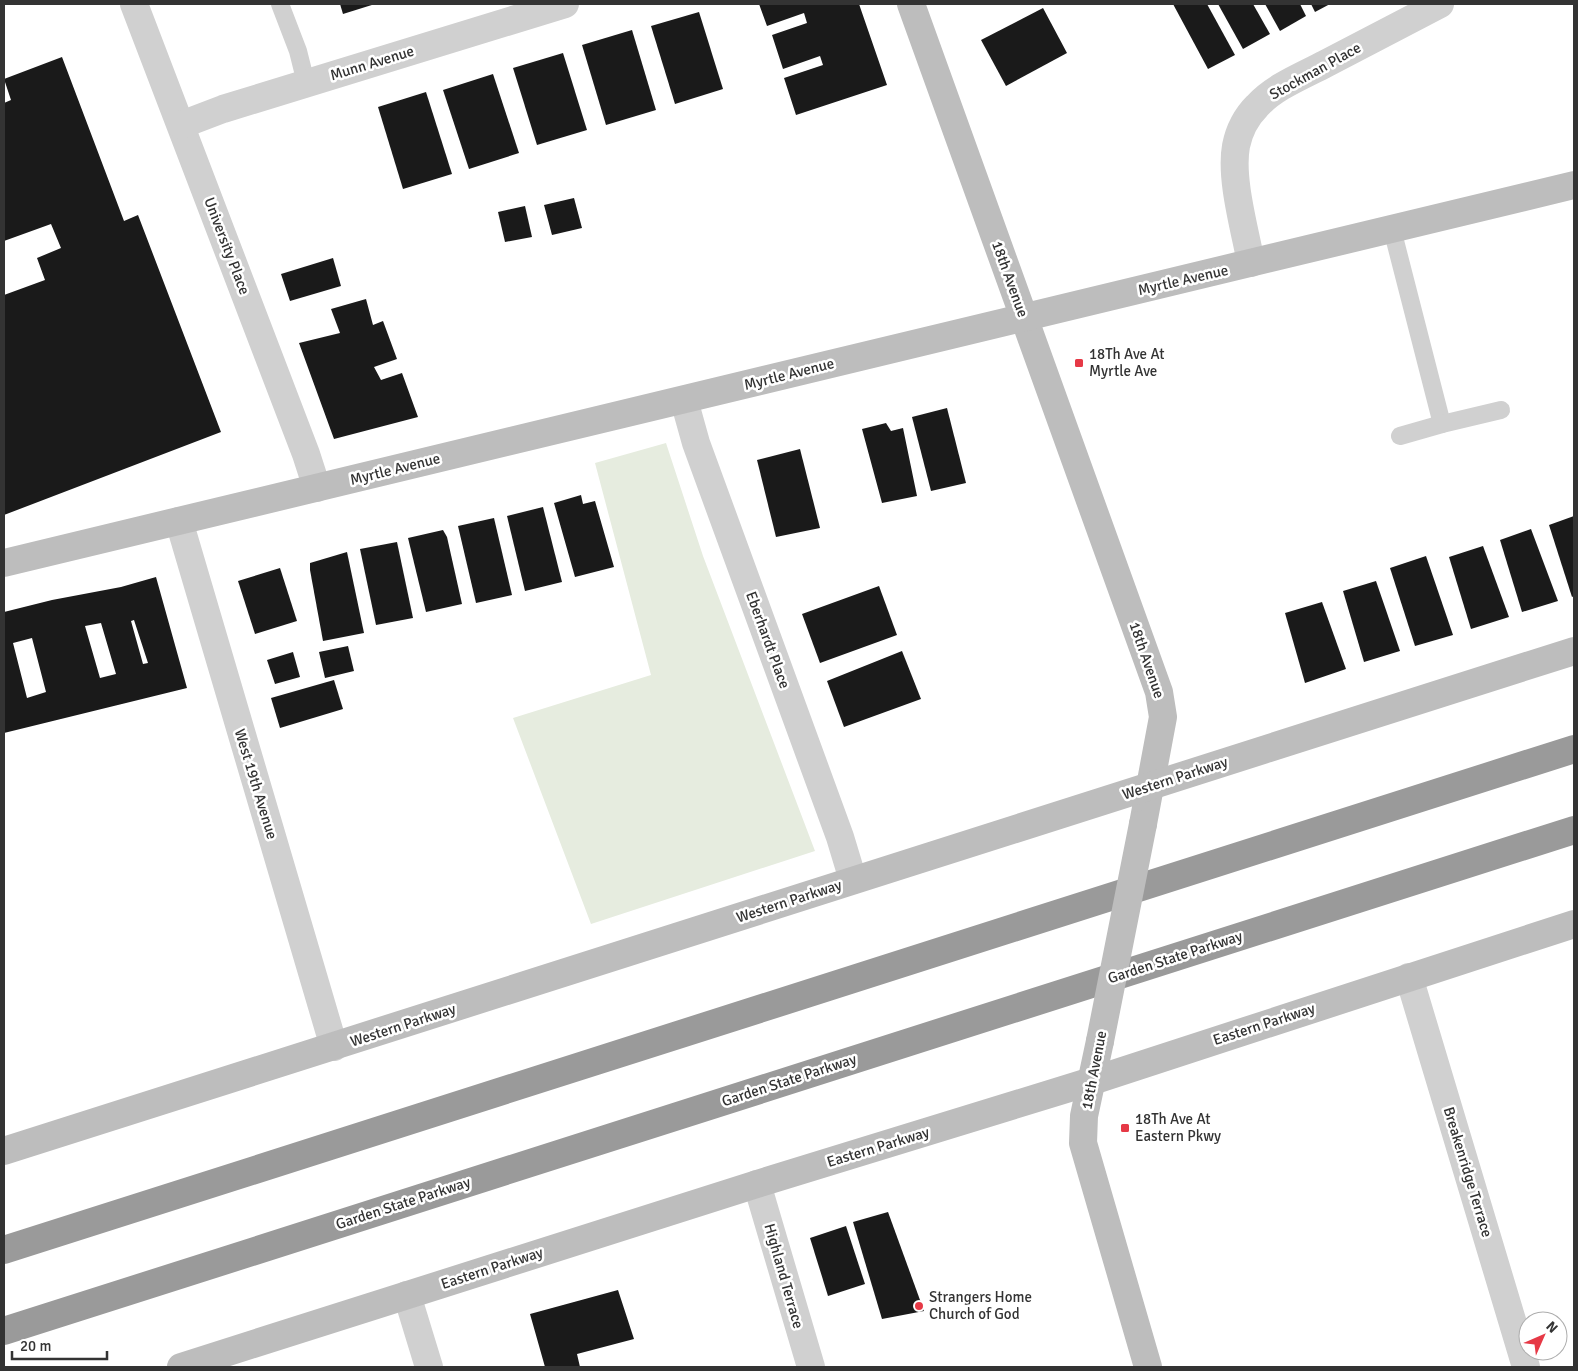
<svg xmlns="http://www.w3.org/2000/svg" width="1578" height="1371" viewBox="0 0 1578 1371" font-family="Signika,sans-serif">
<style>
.green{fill:#e6ecdf}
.building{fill:#1a1a1a;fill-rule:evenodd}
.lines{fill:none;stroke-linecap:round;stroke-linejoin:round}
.lane{stroke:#d0d0d0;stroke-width:18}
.street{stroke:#d0d0d0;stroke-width:28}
.secondary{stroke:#bdbdbd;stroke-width:28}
.highway{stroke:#9a9a9a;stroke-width:28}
.secondary-bridge{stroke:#bdbdbd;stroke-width:28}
.poi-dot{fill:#e63946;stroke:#fff;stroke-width:2}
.labels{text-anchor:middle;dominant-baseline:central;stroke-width:5;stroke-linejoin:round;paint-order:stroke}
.street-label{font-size:15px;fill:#333;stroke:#fff}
.poi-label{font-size:15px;fill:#333;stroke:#fff;text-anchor:start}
</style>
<rect width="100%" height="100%" fill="#fff"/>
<polygon class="green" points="666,443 703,556 815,851 591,924 513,718 651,675 595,463"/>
<g class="building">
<polygon points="340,4 375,4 343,14"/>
<polygon points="759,4 859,4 887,85 796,115 784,78 823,65 820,56 783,69 772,35 807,23 804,13 767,26"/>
<polygon points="1173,4 1207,4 1235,55 1208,69"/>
<polygon points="1218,4 1253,4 1270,34 1243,49"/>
<polygon points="1265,4 1300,4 1306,16 1280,31"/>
<polygon points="1311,4 1330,4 1315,12"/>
<polygon points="1043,8 1067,53 1006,86 981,40"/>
<polygon points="699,12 723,89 675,104 651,26"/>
<polygon points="632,30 656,110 606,125 582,45"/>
<polygon points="563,53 587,130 537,145 513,68"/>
<polygon points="62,57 124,221 138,215 221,432 4,515 4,295 45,280 37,258 61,248 51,224 4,241 4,103 11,100 4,79"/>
<polygon points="493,74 519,153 469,169 443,90"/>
<polygon points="426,92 452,174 403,189 378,107"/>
<polygon points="574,198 582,228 552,235 544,205"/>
<polygon points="525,206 532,237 505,242 498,212"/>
<polygon points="333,258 341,286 290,301 281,274"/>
<polygon points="366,299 373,325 383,321 397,359 374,367 381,380 402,373 418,417 334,439 299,343 340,333 331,309"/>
<polygon points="947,408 966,483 931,491 912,417"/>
<polygon points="886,423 891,431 903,428 917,496 882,503 862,429"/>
<polygon points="800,449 820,528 776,537 757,460"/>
<polygon points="581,495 583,504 595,501 614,567 575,577 554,503"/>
<polygon points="543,507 562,582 525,591 507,516"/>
<polygon points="1574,516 1574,596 1572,597 1549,525"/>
<polygon points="494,518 512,595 476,603 458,526"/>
<polygon points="1531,529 1558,601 1522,612 1500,540"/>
<polygon points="443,530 447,537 462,604 426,612 408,538"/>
<polygon points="397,542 413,618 376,625 360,549"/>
<polygon points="1483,546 1509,617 1471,629 1449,557"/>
<polygon points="347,552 364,633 323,641 310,570 310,563"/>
<polygon points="1426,556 1453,635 1415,646 1390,568"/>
<polygon points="280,568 297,621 255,634 238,581"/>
<path d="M 156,577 L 187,688 L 4,733 L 4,612 L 52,600 L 121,587 ZM 134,620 L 148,663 L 143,664 L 131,621 ZM 101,623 L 116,674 L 100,678 L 85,626 ZM 32,638 L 46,692 L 27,698 L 13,643 Z"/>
<polygon points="1376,581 1400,651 1364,662 1343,591"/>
<polygon points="879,586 897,635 820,663 802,614"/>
<polygon points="1322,602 1346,669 1305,683 1285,613"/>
<polygon points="348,646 354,671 325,678 319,652"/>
<polygon points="902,651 921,699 844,727 827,681"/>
<polygon points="293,652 300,677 275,684 267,660"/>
<polygon points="334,680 343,709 280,728 271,698"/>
<polygon points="888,1212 924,1311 882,1319 853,1222"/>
<polygon points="846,1226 865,1284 828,1296 810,1238"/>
<polygon points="618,1290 634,1339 577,1354 580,1367 545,1367 530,1314"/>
</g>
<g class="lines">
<g class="lane">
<polyline points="280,4 298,51 306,83"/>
<polyline points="1392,229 1442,424 1400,436"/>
<polyline points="1442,424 1501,410"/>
</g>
<g class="street">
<polyline points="134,4 306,454 317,488"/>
<polyline points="181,125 223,109 565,4"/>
<path d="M 1251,263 C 1245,230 1230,179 1236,146 C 1239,131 1246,117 1257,106 C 1274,87 1302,76 1325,64 C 1363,44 1401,24 1440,4"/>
<polyline points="684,400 696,443 840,837 853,880"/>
<polyline points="179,521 334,1047"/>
<polyline points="1409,977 1526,1367"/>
<polyline points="757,1184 811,1367"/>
<polyline points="407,1295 429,1367"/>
</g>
<g class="secondary">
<polyline points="911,4 1159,692 1163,717 1143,824"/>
<polyline points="4,563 1574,185"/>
<polyline points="1100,1041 1084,1116 1083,1143 1148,1367"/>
<polyline points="4,1151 1574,651"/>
<polyline points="181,1367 757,1184 1092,1081 1574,924"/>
</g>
<g class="highway">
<polyline points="4,1250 1574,749"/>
<polyline points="4,1331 1574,830"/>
</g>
<polyline class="secondary-bridge" points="1100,1041 1143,824"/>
</g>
<g class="poi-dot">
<rect x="1074" y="358" width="10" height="10" rx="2.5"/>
<rect x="1120" y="1123" width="10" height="10" rx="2.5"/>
<circle cx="919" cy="1306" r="5"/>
</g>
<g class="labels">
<g class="street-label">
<text transform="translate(372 63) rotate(-17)">Munn Avenue</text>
<text transform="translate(1315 71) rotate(-29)">Stockman Place</text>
<text transform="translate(227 246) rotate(69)">University Place</text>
<text transform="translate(1010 279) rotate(70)">18th Avenue</text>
<text transform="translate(1183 280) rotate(-13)">Myrtle Avenue</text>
<text transform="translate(789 374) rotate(-14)">Myrtle Avenue</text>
<text transform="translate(395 469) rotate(-14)">Myrtle Avenue</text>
<text transform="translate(768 640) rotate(70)">Eberhardt Place</text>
<text transform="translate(1147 660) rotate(71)">18th Avenue</text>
<text transform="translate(1175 778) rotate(-18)">Western Parkway</text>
<text transform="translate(256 784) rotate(73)">West 19th Avenue</text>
<text transform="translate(789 901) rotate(-18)">Western Parkway</text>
<text transform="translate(1175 957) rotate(-18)">Garden State Parkway</text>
<text transform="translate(1264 1024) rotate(-18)">Eastern Parkway</text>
<text transform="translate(403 1025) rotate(-18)">Western Parkway</text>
<text transform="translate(1094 1070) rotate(-79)">18th Avenue</text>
<text transform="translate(789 1080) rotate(-18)">Garden State Parkway</text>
<text transform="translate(878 1147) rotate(-17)">Eastern Parkway</text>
<text transform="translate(1468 1172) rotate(73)">Breakenridge Terrace</text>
<text transform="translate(403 1203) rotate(-18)">Garden State Parkway</text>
<text transform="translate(492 1268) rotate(-18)">Eastern Parkway</text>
<text transform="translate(784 1276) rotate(74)">Highland Terrace</text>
</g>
<g class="poi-label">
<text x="1089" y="354">18Th Ave At<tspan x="1089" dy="17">Myrtle Ave</tspan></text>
<text x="1135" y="1119">18Th Ave At<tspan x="1135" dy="17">Eastern Pkwy</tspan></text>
<text x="929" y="1297">Strangers Home<tspan x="929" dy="17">Church of God</tspan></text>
</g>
</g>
<rect width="1578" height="1371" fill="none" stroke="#333333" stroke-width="10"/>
<g transform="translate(1543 1336) rotate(45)"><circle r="24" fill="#ffffff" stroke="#adadad"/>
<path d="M0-4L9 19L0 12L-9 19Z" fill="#e63946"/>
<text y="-8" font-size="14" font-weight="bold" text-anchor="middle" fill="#333333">N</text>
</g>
<path d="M12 1351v8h95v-8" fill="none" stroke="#333333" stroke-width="2.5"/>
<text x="20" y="1351" font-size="15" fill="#333333" stroke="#ffffff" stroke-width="4" paint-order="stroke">20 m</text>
</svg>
